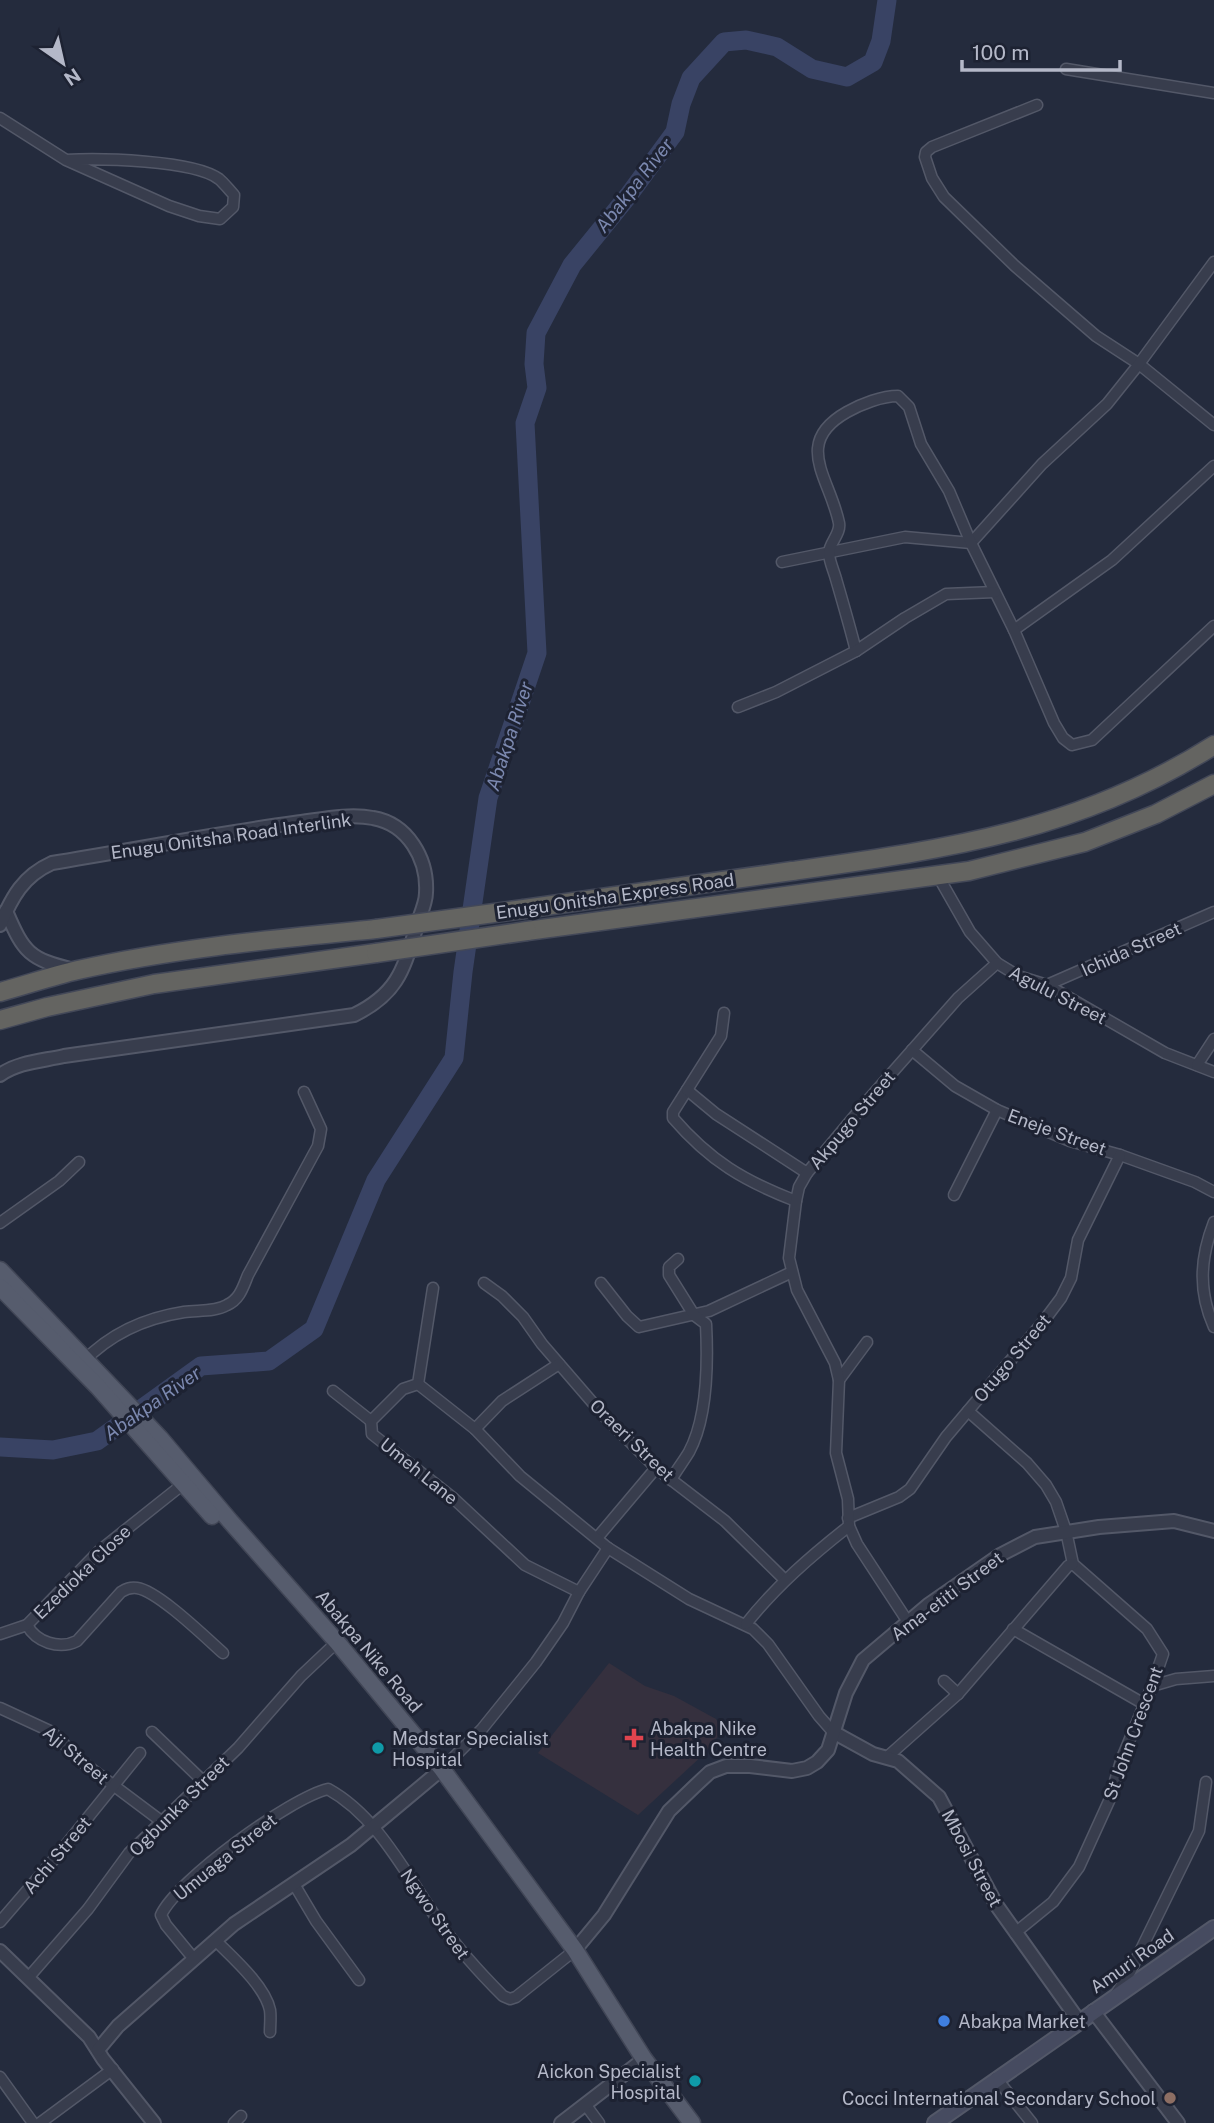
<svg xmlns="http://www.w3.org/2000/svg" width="1214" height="2123" viewBox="0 0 1214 2123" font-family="'Public Sans',sans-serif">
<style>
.medical{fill:#35303e}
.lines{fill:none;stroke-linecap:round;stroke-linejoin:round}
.river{stroke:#394364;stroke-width:19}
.minor-casing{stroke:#535868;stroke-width:13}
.tertiary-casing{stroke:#535868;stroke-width:16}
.secondary-casing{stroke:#535868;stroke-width:18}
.primary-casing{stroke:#414656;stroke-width:19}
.trunk-casing{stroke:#434858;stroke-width:21}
.minor{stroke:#383d4d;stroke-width:10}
.tertiary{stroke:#383d4d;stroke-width:12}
.secondary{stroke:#464b60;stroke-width:14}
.primary{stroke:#565c6d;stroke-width:16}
.trunk{stroke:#646461;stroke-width:18}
.trunk-bridge-casing{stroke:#434858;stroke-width:21;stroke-linecap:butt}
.trunk-bridge{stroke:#646461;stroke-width:18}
.health-dot{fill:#e0444e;stroke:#1d2232;stroke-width:2.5}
.culture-dot{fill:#0f9aa8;stroke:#1d2232;stroke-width:2.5}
.shop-dot{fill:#3f7fe0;stroke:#1d2232;stroke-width:2.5}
.education-dot{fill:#8d6e63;stroke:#1d2232;stroke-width:2.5}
.labels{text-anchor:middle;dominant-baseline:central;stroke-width:6;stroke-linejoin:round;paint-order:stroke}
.street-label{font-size:18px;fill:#b4b8c8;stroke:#1d2232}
.poi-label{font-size:18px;fill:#b4b8c8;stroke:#1d2232;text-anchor:start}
.water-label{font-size:19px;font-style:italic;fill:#7c89b0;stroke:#1d2232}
</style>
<rect width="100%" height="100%" fill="#242b3d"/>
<polygon class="medical" points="609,1663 645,1686 674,1696 716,1719 723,1730 705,1753 638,1815 538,1753"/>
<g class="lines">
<polyline class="river" points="0,1447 53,1450 97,1441 201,1366 269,1361 314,1329 376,1180 454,1058 463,972 488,798 537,653 525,423 537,388 534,364 536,333 572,265 628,196 675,132 681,104 691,78 724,42 746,40 777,47 812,69 847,77 873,62 881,41 887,0"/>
<g class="minor-casing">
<g id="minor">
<polyline points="1066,69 1214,93"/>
<polyline points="1037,105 932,147 926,152 925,157 932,178 944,197 1015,266 1096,336 1139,364 1214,425"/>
<path d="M 0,118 L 66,160 L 169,206 L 199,216 L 220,219 L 233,207 L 234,195 C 229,190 224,183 219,179 C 194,160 98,158 66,160"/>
<polyline points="971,543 1042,464 1107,404 1139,364 1214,262"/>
<polyline points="782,562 905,537 971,543"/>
<polyline points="1014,630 1112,560 1214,466"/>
<path d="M 856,651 C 850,627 843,603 836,579 C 834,571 829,561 829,553 C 829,543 841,534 839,523 C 830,478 792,443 847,412 C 861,404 882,396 898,396 L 909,407 L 921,444 L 949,491 L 971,543 L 1014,630 L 1054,723 L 1063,738 L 1072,745 L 1092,740 L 1214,626"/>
<polyline points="738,707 776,692 856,651 905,618 946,594 995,592"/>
<polyline points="938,876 970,932 997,963 1018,976 1047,985 1165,1053 1214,1072"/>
<polyline points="1047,985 1214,912"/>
<path d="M 724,1013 L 721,1036 L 673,1112 L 673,1118 C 710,1161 744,1181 796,1201"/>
<polyline points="912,1050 955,1086 997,1110 1070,1141 1120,1155 1195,1182 1214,1192"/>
<polyline points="1197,1065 1214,1039"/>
<polyline points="687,1090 716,1114 807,1173"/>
<polyline points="954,1195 997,1110"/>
<path d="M 1214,1222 C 1200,1258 1198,1291 1214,1327"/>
<polyline points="0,1223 59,1181 79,1162"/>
<polyline points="484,1283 502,1296 523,1317 542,1344 605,1417 656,1468 725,1521 785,1580"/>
<polyline points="601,1283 627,1316 639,1327 709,1311 792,1272"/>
<path d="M 83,1362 C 110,1334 145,1318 184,1312 C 198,1310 215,1312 227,1305 C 240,1299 243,1287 248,1275 L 318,1146 L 321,1129 L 304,1092"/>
<polyline points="839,1380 867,1342"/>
<polyline points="418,1384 433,1288"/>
<polyline points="333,1391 371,1421"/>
<polyline points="968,1411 1027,1463 1046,1485 1056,1502 1066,1531 1073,1564 1147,1629 1163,1654 1152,1686 1122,1758 1109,1801 1079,1867 1053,1902 1015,1933"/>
<polyline points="475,1429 502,1401 559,1364"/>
<path d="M 671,1480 C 676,1471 683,1462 689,1452 C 708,1417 708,1363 706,1324 L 694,1315 L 669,1275 L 669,1267 L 678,1259"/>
<polyline points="848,1518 899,1497 910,1489 946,1437 1043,1322 1061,1298 1071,1278 1078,1240 1120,1155"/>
<polyline points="597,1538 656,1468"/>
<polyline points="579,1592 525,1565 452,1497 372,1434 371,1421 403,1389 418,1384 475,1429 520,1476 608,1548 689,1599 753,1629 768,1644 819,1716 833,1732"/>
<polyline points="908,1622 857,1544 849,1526 848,1499 836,1453 839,1380 835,1363 797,1290 789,1258 796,1201 799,1187 807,1173 868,1100 958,998 997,963"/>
<path d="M 746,1624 C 776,1586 811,1556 849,1526"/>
<path d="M 27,1625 C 36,1642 59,1650 77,1641 L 121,1592 C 126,1589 130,1587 137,1588 C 158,1591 205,1637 223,1653"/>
<polyline points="1013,1629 1144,1704"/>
<polyline points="0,1634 27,1625 99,1551 187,1481"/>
<polyline points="944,1681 958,1694"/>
<polyline points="1152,1686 1176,1679 1214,1676"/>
<polyline points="0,1708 52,1732 81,1761 161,1821"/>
<polyline points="152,1732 204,1782"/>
<polyline points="886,1758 958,1694 1068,1566 1073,1564"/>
<polyline points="442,1769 482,1729 536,1662 563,1623 579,1592 608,1548"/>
<polyline points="294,1884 316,1921 359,1980"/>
<polyline points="0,1922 56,1857 140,1753"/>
<path d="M 216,1941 C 233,1958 265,1986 270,2010 C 271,2017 270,2025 270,2032"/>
<path d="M 194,1959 L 166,1925 L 161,1915 C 177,1880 290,1798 328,1789 C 379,1817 407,1877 440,1923 C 459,1950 480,1973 503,1996 L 510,1999 L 516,1997 L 575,1950"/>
<polyline points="28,1978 88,1909 129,1853 238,1748 301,1676 337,1642"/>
<polyline points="1116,1994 1130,1972 1199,1831 1206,1782"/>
<polyline points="0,2077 33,2123"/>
<polyline points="996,2078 1032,2123"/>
<polyline points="585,2104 599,2123"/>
<polyline points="40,2123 113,2069"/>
<polyline points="234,2123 241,2116"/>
</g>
</g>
<g class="tertiary-casing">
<g id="tertiary">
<path d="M 6,911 C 24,953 29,959 74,970"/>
<path d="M 0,925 C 12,897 23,876 52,863 C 132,850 213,834 294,823 C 319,820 348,813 373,818 C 408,824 428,859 426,893 C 426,901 422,911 419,919 C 404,966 401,992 354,1015 L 64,1056 C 42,1061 18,1062 0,1075"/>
<polyline points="833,1732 873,1754 898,1761 939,1797 997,1906 1079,2021"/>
<polyline points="575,1950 604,1915 669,1811 695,1786 710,1772 726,1766 750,1766 792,1771 807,1768 817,1762 828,1750 846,1693 863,1660 928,1605 1000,1555 1035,1537 1099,1527 1174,1521 1214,1531"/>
<polyline points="0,1951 89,2037 103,2059 154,2123"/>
<polyline points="1093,2011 1178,2123"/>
<polyline points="98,2050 118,2026 234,1924 351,1845 442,1769"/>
<polyline points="561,2123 644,2059"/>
</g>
</g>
<g class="secondary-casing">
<polyline id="secondary" points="935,2123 1214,1928"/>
</g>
<g class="primary-casing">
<g id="primary">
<polyline points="0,1270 160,1438 230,1521 337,1642 442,1769 575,1950 644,2059 692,2123"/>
<polyline points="0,1287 98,1387 212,1516"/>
</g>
</g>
<g class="trunk-casing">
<g id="trunk">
<path d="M 524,909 C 613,896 703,884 792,871 C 947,849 1079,831 1214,745"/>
<polyline points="527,931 969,871 1085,842 1156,814 1214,784"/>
<path d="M 0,992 C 26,985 52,976 78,970 C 176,948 276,939 376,929"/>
<polyline points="0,1020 47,1007 154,984 376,953"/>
</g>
</g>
<use href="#minor" class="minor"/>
<use href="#tertiary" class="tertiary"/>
<use href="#secondary" class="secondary"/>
<use href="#primary" class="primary"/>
<use href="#trunk" class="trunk"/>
<g class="trunk-bridge-casing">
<g id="trunk-bridge">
<polyline points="376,929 524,909"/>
<polyline points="376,953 527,931"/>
</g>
</g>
<use href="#trunk-bridge" class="trunk-bridge"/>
</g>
<path class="health-dot" d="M630.5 1727.5h7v7h7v7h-7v7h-7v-7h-7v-7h7z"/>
<g class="culture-dot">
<circle cx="378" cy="1748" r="7"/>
<circle cx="695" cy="2081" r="7"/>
</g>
<circle class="shop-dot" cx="944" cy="2021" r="7"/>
<circle class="education-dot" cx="1170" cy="2098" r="7"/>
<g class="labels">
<g class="street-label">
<text transform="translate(231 836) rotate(-8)">Enugu Onitsha Road Interlink</text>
<text transform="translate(615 896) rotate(-8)">Enugu Onitsha Express Road</text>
<text transform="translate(1131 949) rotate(-24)">Ichida Street</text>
<text transform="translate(1058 995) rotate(27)">Agulu Street</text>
<text transform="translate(852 1120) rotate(-50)">Akpugo Street</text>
<text transform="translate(1057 1132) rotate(20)">Eneje Street</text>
<text transform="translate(1012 1358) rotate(-50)">Otugo Street</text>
<text transform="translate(632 1440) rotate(44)">Oraeri Street</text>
<text transform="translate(419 1471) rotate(39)">Umeh Lane</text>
<text transform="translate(82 1572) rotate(-44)">Ezedioka Close</text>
<text transform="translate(947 1596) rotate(-37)">Ama-etiti Street</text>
<text transform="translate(369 1651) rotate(50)">Abakpa Nike Road</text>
<text transform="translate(1133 1733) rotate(-70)">St John Crescent</text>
<text transform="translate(76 1755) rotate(40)">Aji Street</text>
<text transform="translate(179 1806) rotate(-45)">Ogbunka Street</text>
<text transform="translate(57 1855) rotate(-50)">Achi Street</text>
<text transform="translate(225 1857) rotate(-39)">Umuaga Street</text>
<text transform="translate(972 1858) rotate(62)">Mbosi Street</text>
<text transform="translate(435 1914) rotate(55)">Ngwo Street</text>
<text transform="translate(1132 1961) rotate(-35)">Amuri Road</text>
</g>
<g class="poi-label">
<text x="650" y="1728">Abakpa Nike<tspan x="650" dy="21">Health Centre</tspan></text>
<text x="392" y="1738">Medstar Specialist<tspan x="392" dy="21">Hospital</tspan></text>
<text x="958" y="2021">Abakpa Market</text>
<text x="681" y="2071" text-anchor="end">Aickon Specialist<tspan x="681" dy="21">Hospital</tspan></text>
<text x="1156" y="2098" text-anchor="end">Cocci International Secondary School</text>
</g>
<g class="water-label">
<text transform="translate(634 185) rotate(-52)">Abakpa River</text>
<text transform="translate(509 736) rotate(-72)">Abakpa River</text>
<text transform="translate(152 1403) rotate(-35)">Abakpa River</text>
</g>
</g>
<g transform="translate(63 63) rotate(146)" stroke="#1d2232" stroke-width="5" paint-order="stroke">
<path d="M0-5L12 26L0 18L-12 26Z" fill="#b4b8c8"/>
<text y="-10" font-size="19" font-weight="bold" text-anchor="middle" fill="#b4b8c8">N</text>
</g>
<path d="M962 60v10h158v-10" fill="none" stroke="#b4b8c8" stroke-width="3.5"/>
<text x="972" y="60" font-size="21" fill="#b4b8c8" stroke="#1d2232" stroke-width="5" paint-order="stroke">100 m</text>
</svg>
